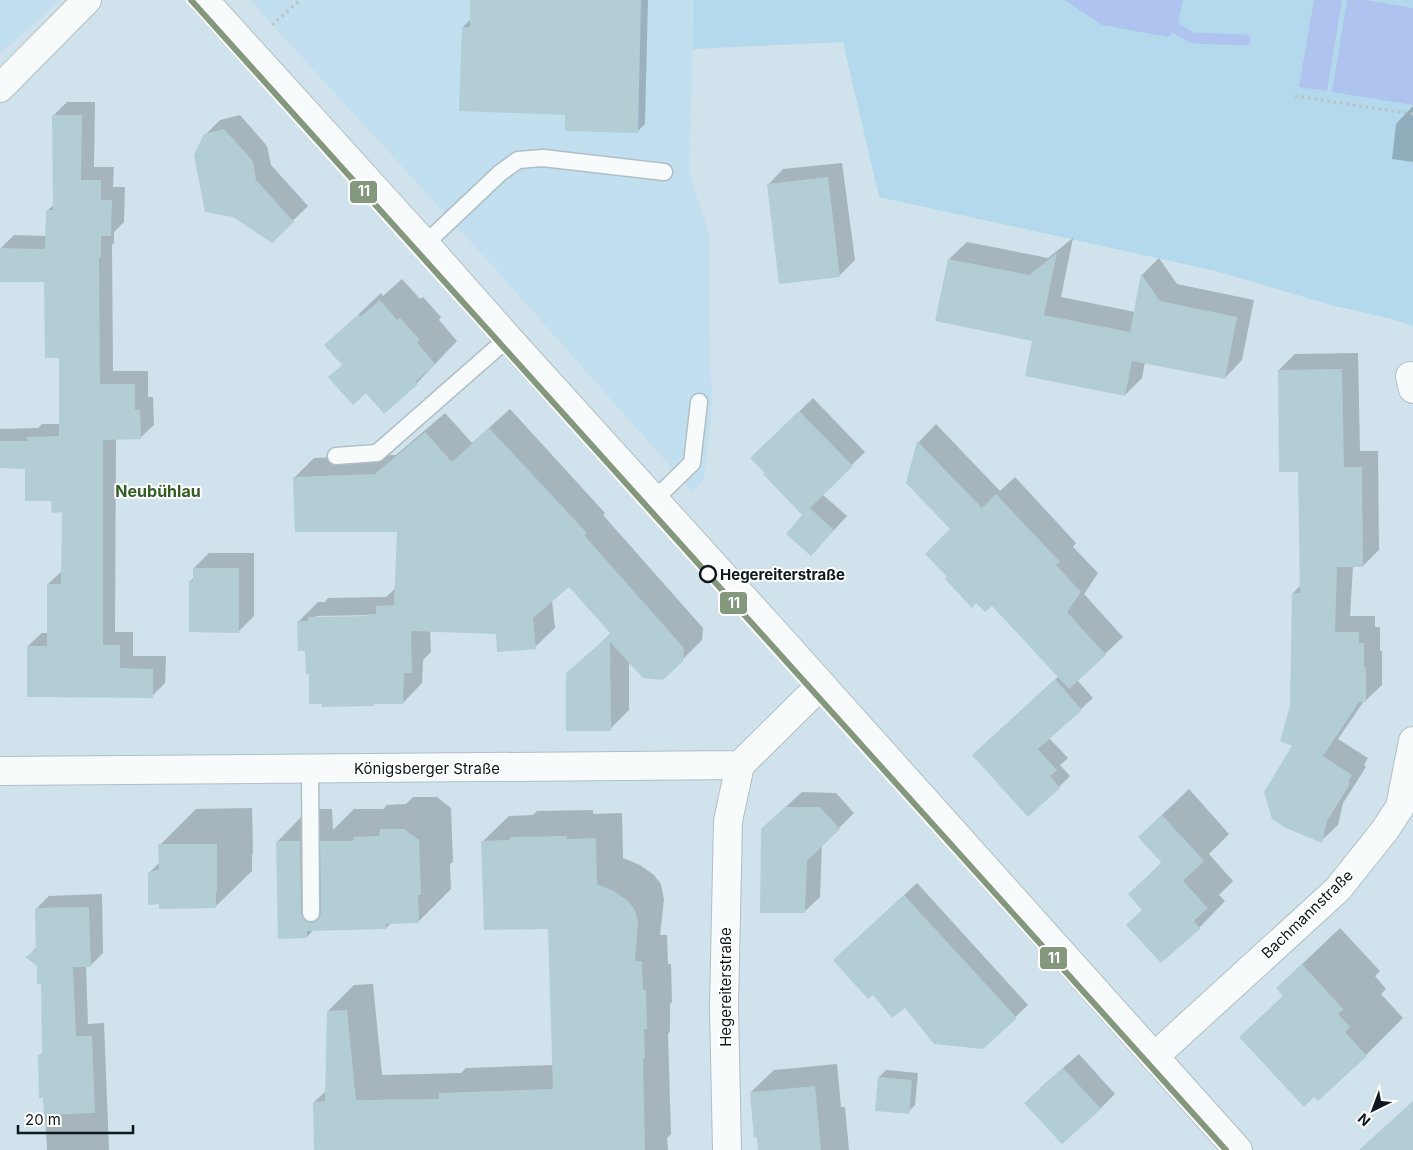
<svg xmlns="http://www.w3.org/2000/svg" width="1413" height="1150" viewBox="0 0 1413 1150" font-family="Inter,sans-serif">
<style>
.built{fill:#c1dfef}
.green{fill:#b4d9ec}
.water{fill:#aec3ee}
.shadow{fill:#0003;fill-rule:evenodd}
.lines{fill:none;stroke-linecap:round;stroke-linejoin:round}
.stream{stroke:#aec3ee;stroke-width:11}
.building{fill:#b3cdd4}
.lane-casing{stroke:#b0bfc6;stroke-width:19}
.street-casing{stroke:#b0bfc6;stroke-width:30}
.primary-casing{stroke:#b0bfc6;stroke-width:30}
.path{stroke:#bbc1c5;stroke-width:3;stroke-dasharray:2.5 4;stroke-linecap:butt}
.lane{stroke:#f8fbfc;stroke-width:16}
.street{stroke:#f8fbfc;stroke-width:28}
.primary{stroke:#f8fbfc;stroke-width:28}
.tram-1-casing{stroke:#fff;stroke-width:10}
.tram-1{stroke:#83987d;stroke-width:6}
.stop-dot{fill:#fff;stroke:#0d191f;stroke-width:2.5}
.labels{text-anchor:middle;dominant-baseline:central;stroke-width:4;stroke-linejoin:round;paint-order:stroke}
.stop-label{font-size:15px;font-weight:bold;fill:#0d191f;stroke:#fff;text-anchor:start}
.street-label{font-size:15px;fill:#0d191f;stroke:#fff}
.neighbourhood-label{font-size:16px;font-weight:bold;fill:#325e25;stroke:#fff}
.line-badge{stroke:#fff;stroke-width:2}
.badge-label{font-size:14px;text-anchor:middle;font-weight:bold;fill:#fff}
</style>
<rect width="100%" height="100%" fill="#d0e2eb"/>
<g class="built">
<polygon points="0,0 58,0 48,11 0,54"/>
<polygon points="250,0 694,0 689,172 709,234 709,314 712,404 704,480 693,492 491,264"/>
</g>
<polygon class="green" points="694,0 1413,0 1413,326 1392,319 1331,305 1216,271 879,197 843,42 693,49"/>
<g class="water">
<polygon points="1065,0 1183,0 1177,29 1168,37 1102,25"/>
<polygon points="1314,0 1342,0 1327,91 1299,87"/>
<polygon points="1347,0 1366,0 1413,8 1413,105 1332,92"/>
</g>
<g class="shadow">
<polygon points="472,0 648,0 645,124 638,131 567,114 463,27 470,20"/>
<polygon points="67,102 95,102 94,167 114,167 113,187 125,187 124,222 114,232 114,243 112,245 113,371 148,371 148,397 153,397 154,425 140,438 116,438 115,632 133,632 133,656 166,656 165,683 152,696 28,646 42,633 48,633 48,584 62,571 63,511 26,468 0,467 0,429 38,428 42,424 60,424 60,356 46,281 0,281 0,249 14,235 46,236 47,211 54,204 53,116"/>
<polygon points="1413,106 1413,162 1392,159 1396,124"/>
<polygon points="240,115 267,146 271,165 308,206 272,241 205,135 220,120"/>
<polygon points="842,163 855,260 839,276 768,185 783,169"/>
<polygon points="1073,238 1061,297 1135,312 1142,275 1159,258 1177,284 1254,300 1242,360 1225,378 1145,362 1142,378 1125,395 1034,340 949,259 967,242 1048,258"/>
<polygon points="402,279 420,299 423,297 441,317 439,320 457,341 417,383 385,412 326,345 381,293 383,296"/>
<polygon points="1358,353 1360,451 1378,451 1379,550 1363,566 1353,566 1350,616 1375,616 1375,627 1380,627 1380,651 1382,651 1382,685 1365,701 1364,701 1338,739 1368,758 1364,765 1366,767 1343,803 1338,825 1321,841 1294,746 1292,706 1293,593 1301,585 1299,471 1279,370 1295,354"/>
<polygon points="813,398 865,452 822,494 847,516 811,555 804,515 752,458"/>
<path d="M 510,409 L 605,513 L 603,515 L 703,628 L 702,640 L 682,660 L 629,661 L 629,710 L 610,729 L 568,674 L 611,633 L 569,585 L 552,600 L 555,628 L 535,647 L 498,633 L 430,630 L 431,652 L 423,660 L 422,683 L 403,703 L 376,702 L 373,705 L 306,650 L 298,622 L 318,602 L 325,602 L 328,598 L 386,597 L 396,588 L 398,531 L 295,477 L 314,458 L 396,455 L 445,413 L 472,443 ZM 375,615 L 375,617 L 316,618 L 316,616 Z"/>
<polygon points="936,424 1000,491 1015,477 1076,543 1073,547 1098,573 1084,594 1123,637 1077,680 1093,698 1049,738 1068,758 1060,765 1070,776 1059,787 985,744 1059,676 992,605 948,577 951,529 908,483 919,442"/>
<polygon points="209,553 254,553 254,616 239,631 190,581 194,578 194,568"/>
<polygon points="1189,789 1229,834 1209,854 1233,881 1219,895 1225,901 1199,928 1143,910 1129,895 1162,862 1139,837"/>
<polygon points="802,792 836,793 854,813 822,845 820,897 804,912 778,814"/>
<polygon points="413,797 437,797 451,808 453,862 450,864 451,889 418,922 391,923 386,928 314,929 307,937 277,842 309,809 332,809 333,830 354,809 383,809 387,805 406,804"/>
<polygon points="252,808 253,854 252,855 252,871 215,907 149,873 160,862 160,845 196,809"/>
<polygon points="593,810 593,814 622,813 623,858 640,865 654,875 661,884 664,900 660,935 667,935 668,964 671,964 672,1002 670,1004 670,1031 668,1034 671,1134 667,1138 668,1150 316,1150 314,1102 327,1090 328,1011 354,985 373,984 382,1075 461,1073 466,1068 553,1065 549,927 482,842 509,816 533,815 537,811"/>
<polygon points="917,883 1028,1005 982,1048 905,1006 847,948"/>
<polygon points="102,894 103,953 90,966 86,966 88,1024 104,1023 109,1150 47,1150 44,1097 39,1056 44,1051 42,982 38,966 27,957 37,947 36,909 49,896"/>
<polygon points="1340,928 1380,971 1375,976 1386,989 1381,994 1403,1018 1366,1055 1241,1037 1284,995 1277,988"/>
<polygon points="1079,1054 1115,1094 1100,1109 1040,1088"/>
<polygon points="837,1064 841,1107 845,1107 849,1150 759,1150 751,1092 774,1070"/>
<polygon points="886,1070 918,1073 915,1105 908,1112 879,1077"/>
</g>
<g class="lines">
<polyline class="stream" points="1166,20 1177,29 1193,38 1245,40"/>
</g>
<g class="building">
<polygon points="470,0 641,0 638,133 565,131 565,115 459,111 462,27 470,27"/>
<polygon points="52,115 82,115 81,180 101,180 101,200 112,200 111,236 101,236 101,258 99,258 100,384 135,384 135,410 140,410 141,439 103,440 103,645 120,645 120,668 153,669 153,698 27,697 27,646 47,646 47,584 61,584 62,512 52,513 51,501 25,501 25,469 0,468 0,441 27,441 27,437 59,436 59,358 45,358 44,282 0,282 0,248 45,249 46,210 53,210"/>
<polygon points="224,129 253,161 256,180 294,222 272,243 233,217 205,212 194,155 204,134"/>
<polygon points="828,177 840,277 779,284 767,184"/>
<polygon points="1057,253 1044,315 1130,332 1141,274 1160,301 1237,317 1225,379 1132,361 1125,396 1025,376 1032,341 935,321 948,259 1029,275"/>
<polygon points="380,300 397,320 400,318 420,340 417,342 435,364 415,382 418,384 384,414 366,393 353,405 328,377 342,365 324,345 359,314 360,317"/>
<polygon points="1342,369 1344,467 1362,467 1363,567 1337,567 1335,632 1359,632 1359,643 1364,643 1364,667 1366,667 1366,702 1359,702 1323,756 1352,775 1348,782 1350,784 1327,821 1322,843 1284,827 1272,819 1264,792 1292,746 1280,741 1290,706 1292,593 1300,593 1298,472 1279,472 1278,370"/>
<polygon points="799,411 853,466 810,508 834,530 811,556 786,534 802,515 763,474 765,473 750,458"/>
<polygon points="489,428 587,533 584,535 684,648 683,661 663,680 643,678 610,642 611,731 566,731 566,673 611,634 569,587 533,618 536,649 497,652 496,634 411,631 412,673 404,673 403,704 374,704 374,706 322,707 322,704 309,704 309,674 306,674 305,651 298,651 297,621 308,621 308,617 368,616 368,614 376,614 376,606 394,605 397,532 295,532 293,477 375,474 425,432 452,462"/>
<polygon points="917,441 982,508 996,494 1060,562 1056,565 1081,592 1067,612 1106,655 1069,689 992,606 985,612 976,603 972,608 945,579 947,577 925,554 950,529 906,483"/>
<polygon points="193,568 239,568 239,633 189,632 189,581 193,581"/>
<polygon points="1055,679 1082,710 1038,749 1057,770 1050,776 1060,788 1028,817 972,755"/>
<polygon points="785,807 820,807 840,829 807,861 805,913 760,913 761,829"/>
<polygon points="1162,815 1204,861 1183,881 1208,908 1194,921 1200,929 1161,963 1126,925 1142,910 1128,894 1162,863 1138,837"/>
<polygon points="380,829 404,829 419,840 421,895 418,895 419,923 386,924 386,929 307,931 307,938 278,939 276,841 300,841 301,914 306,921 312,923 319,918 321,913 320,841 353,841 354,837 379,836"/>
<polygon points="567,836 567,839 596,838 597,884 614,891 628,901 635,910 638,921 635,961 642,961 643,990 646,990 647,1029 644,1029 645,1059 643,1059 645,1150 314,1150 313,1102 325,1101 327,1011 347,1010 356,1100 439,1099 439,1093 553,1089 548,929 484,930 481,841 510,840 510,837"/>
<polygon points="158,844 217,844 217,891 216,891 216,908 159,909 159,904 148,905 148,873 159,869"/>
<polygon points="904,895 1017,1018 983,1049 934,1044 905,1008 892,1018 873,995 868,999 833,960"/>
<polygon points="89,907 91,967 73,967 76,1036 92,1036 95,1113 44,1115 43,1098 39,1098 38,1055 42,1055 41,984 37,984 37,966 25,957 36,950 35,908"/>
<polygon points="1302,964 1343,1009 1338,1014 1350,1027 1345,1032 1367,1056 1318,1101 1314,1097 1304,1107 1239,1037 1283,996 1276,988"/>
<polygon points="1063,1068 1101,1109 1062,1144 1024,1103"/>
<polygon points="878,1077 912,1080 909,1114 875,1111"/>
<polygon points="815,1086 821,1150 758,1150 757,1137 754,1138 750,1092"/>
<polygon points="1413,1101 1413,1150 1359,1150"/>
</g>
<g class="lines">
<g class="lane-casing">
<g id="lane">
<polyline points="425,244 500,173 518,160 543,158 664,172"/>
<polyline points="336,456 377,453 508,338"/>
<polyline points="654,500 692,463 699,402"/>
<polyline points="310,769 311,913"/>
</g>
</g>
<g class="street-casing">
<g id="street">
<polyline points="0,88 87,0"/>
<polyline points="1410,376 1413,389"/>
<polyline points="0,771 740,765 820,686"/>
<polyline points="1154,1057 1338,889 1385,830 1400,807 1413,741"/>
<polyline points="727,1150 724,1006 728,821 740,765"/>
</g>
</g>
<g class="primary-casing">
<polyline id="primary" points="204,0 425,244 508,338 777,635 1238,1150"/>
</g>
<g class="path">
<polyline points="272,25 300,0"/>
<polyline points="1295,96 1413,114"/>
</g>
<use href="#lane" class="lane"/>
<use href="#street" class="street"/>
<use href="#primary" class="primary"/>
<g class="tram-1-casing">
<polyline id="tram-1" points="191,0 1226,1150"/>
</g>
<use href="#tram-1" class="tram-1"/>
</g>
<circle class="stop-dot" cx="708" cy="574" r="8"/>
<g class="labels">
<g class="stop-label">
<text x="720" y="574">Hegereiterstraße</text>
</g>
<g class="street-label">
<text x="427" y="768">Königsberger Straße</text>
<text transform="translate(1307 914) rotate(-44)">Bachmannstraße</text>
<text transform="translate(725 987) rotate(-90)">Hegereiterstraße</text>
</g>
<g class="neighbourhood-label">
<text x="158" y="491">Neubühlau</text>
</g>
</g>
<g class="line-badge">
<rect x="349" y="180" width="29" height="24" rx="5" fill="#83987d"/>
<rect x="719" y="591" width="29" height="24" rx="5" fill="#83987d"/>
<rect x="1039" y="946" width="29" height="24" rx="5" fill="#83987d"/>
</g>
<g class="badge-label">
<text x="364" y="196">11</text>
<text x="734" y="608">11</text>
<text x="1054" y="963">11</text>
</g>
<g transform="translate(1373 1110) rotate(222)" stroke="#ffffff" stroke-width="4" paint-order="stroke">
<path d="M0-4L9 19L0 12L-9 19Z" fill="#0d191f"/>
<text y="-8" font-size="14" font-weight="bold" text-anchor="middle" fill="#0d191f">N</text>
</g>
<path d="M18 1125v8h115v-8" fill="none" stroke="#0d191f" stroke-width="2.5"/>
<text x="25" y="1125" font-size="15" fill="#0d191f" stroke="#ffffff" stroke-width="4" paint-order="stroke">20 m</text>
</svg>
